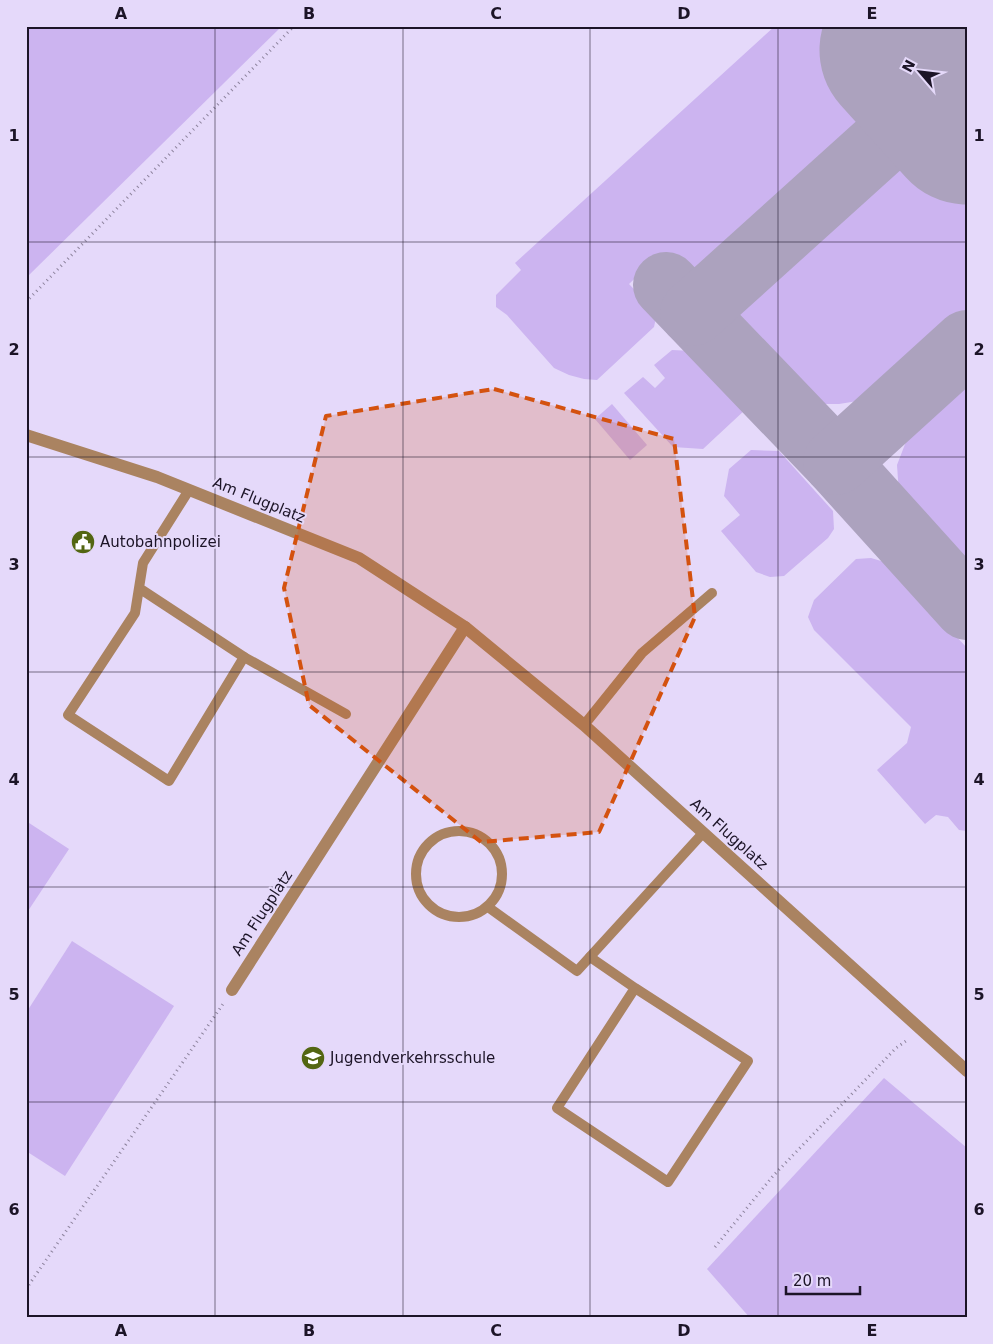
<svg xmlns="http://www.w3.org/2000/svg" width="993" height="1344" viewBox="0 0 993 1344" font-family="'DejaVu Sans',sans-serif">
<style>
.green{fill:#ccb4f0}
.lines{fill:none;stroke-linecap:round;stroke-linejoin:round}
.taxiway{stroke:#aca2be;stroke-width:66}
.runway{stroke:#aca2be;stroke-width:165}
.path{stroke:#8e849e;stroke-width:3;stroke-dasharray:1 4;stroke-linecap:butt}
.lane{stroke:#aa8361;stroke-width:10}
.street{stroke:#aa8361;stroke-width:12}
.marked{fill:#d4520f;fill-opacity:0.2;stroke:#d4520f;stroke-width:4;stroke-dasharray:10 6;stroke-linejoin:round}
.grid{fill:none;stroke:#1c1427;stroke-width:1;stroke-opacity:0.55}
.labels{text-anchor:middle;dominant-baseline:central;stroke-width:4;stroke-linejoin:round;paint-order:stroke}
.street-label{font-size:15px;fill:#1c1427;stroke:#e5d9fa}
.poi-label{font-size:15px;fill:#1c1427;stroke:#e5d9fa;text-anchor:start}
.neatline{fill:none;stroke:#1c1427;stroke-width:2}
.grid-label{font-size:16px;text-anchor:middle;font-weight:bold;fill:#1c1427}
</style>
<rect width="100%" height="100%" fill="#e5d9fa"/>
<g class="green">
<polygon points="26,26 282,26 26,278"/>
<polygon points="775,26 907,26 867,66 907,109 693,304 653,261 629,284 657,313 654,327 597,380 584,379 569,375 554,368 507,315 496,307 496,295 521,270 515,263"/>
<polygon points="929,26 967,26 967,67"/>
<polygon points="918,120 967,173 967,324 905,378 876,398 839,404 801,404 767,382 701,314"/>
<polygon points="672,350 693,351 746,409 703,449 673,447 624,393 643,377 655,388 665,378 654,365"/>
<polygon points="967,364 967,594 901,522 897,465 917,413"/>
<polygon points="612,404 647,445 630,460 595,419"/>
<polygon points="751,450 779,451 833,511 834,529 828,538 784,576 770,577 756,572 721,531 740,515 724,496 729,469"/>
<polygon points="871,558 888,563 967,648 967,831 959,830 948,817 936,815 925,824 877,770 907,743 911,727 814,630 808,617 814,600 856,559"/>
<polygon points="26,821 69,849 26,914"/>
<polygon points="72,941 174,1006 65,1176 26,1151 26,1013"/>
<polygon points="884,1078 967,1148 967,1318 750,1318 707,1269"/>
</g>
<g class="lines">
<g class="taxiway">
<polyline points="666,285 836,462 967,607"/>
<polyline points="693,313 939,91"/>
<polyline points="836,462 967,343"/>
</g>
<polyline class="runway" points="902,50 967,122"/>
<g class="path">
<polyline points="26,302 294,26"/>
<polyline points="715,1247 773,1176 896,1048 906,1041"/>
<polyline points="26,1289 223,1004"/>
</g>
<g class="lane">
<polyline points="139,588 244,657 169,781 68,715 135,613 143,563 189,490"/>
<polyline points="244,657 346,714"/>
<polyline points="584,725 642,653 712,593"/>
<circle cx="459" cy="874" r="43"/>
<polyline points="488,907 577,971 703,833"/>
<polyline points="590,957 635,988 748,1061 668,1182 557,1108 635,988"/>
</g>
<g class="street">
<polyline points="26,435 157,477 359,558 465,627 584,725 967,1071"/>
<polyline points="232,990 465,627"/>
</g>
</g>
<path class="marked" d="M 494,389 L 674,439 L 695,617 L 599,832 L 481,842 L 309,705 L 284,588 L 326,416 Z"/>
<path class="grid" d="M 215,26 L 215,1318M 403,26 L 403,1318M 590,26 L 590,1318M 778,26 L 778,1318M 26,242 L 967,242M 26,457 L 967,457M 26,672 L 967,672M 26,887 L 967,887M 26,1102 L 967,1102"/>
<defs>
<g id="civic-disc" transform="scale(1.25)"><circle r="9.5" fill="#536612" stroke="#e5d9fa"/><path d="M-.6-6.5H3V-4.5H.6V-3L4-1V1h2V6H-6V1h2V-1L-.6-3ZM-1.2 2.5V6h2.4V2.5Z" fill="#fff"/></g>
<g id="school-disc" transform="scale(1.25)"><circle r="9.5" fill="#536612" stroke="#e5d9fa"/><path d="M0-5L7-2L0 1L-7-2ZM-4 1L0 2.5L4 1V4Q0 6-4 4Z" fill="#fff"/></g>
</defs>
<g fill-rule="evenodd">
<use href="#civic-disc" x="83" y="542"/>
<use href="#school-disc" x="313" y="1058"/>
</g>
<g class="labels">
<g class="street-label">
<text transform="translate(259 500) rotate(22)">Am Flugplatz</text>
<text transform="translate(729 834) rotate(42)">Am Flugplatz</text>
<text transform="translate(262 913) rotate(-57)">Am Flugplatz</text>
</g>
<g class="poi-label">
<text x="100" y="542">Autobahnpolizei</text>
<text x="330" y="1058">Jugendverkehrsschule</text>
</g>
</g>
<rect width="993" height="1344" fill="none" stroke="#e5d9fa" stroke-width="55"/>
<g transform="translate(920 72) rotate(298)" stroke="#e5d9fa" stroke-width="4" paint-order="stroke">
<path d="M0-4L9 19L0 12L-9 19Z" fill="#1c1427"/>
<text y="-8" font-size="14" font-weight="bold" text-anchor="middle" fill="#1c1427">N</text>
</g>
<path d="M786 1286v8h74v-8" fill="none" stroke="#1c1427" stroke-width="2.5"/>
<text x="793" y="1286" font-size="15" fill="#1c1427" stroke="#e5d9fa" stroke-width="4" paint-order="stroke">20 m</text>
<rect x="28" y="28" width="938" height="1288" class="neatline"/>
<g class="grid-label">
<text x="121" y="19">A</text>
<text x="309" y="19">B</text>
<text x="496" y="19">C</text>
<text x="684" y="19">D</text>
<text x="872" y="19">E</text>
<text x="14" y="141">1</text>
<text x="979" y="141">1</text>
<text x="14" y="355">2</text>
<text x="979" y="355">2</text>
<text x="14" y="570">3</text>
<text x="979" y="570">3</text>
<text x="14" y="785">4</text>
<text x="979" y="785">4</text>
<text x="14" y="1000">5</text>
<text x="979" y="1000">5</text>
<text x="14" y="1215">6</text>
<text x="979" y="1215">6</text>
<text x="121" y="1336">A</text>
<text x="309" y="1336">B</text>
<text x="496" y="1336">C</text>
<text x="684" y="1336">D</text>
<text x="872" y="1336">E</text>
</g>
</svg>
